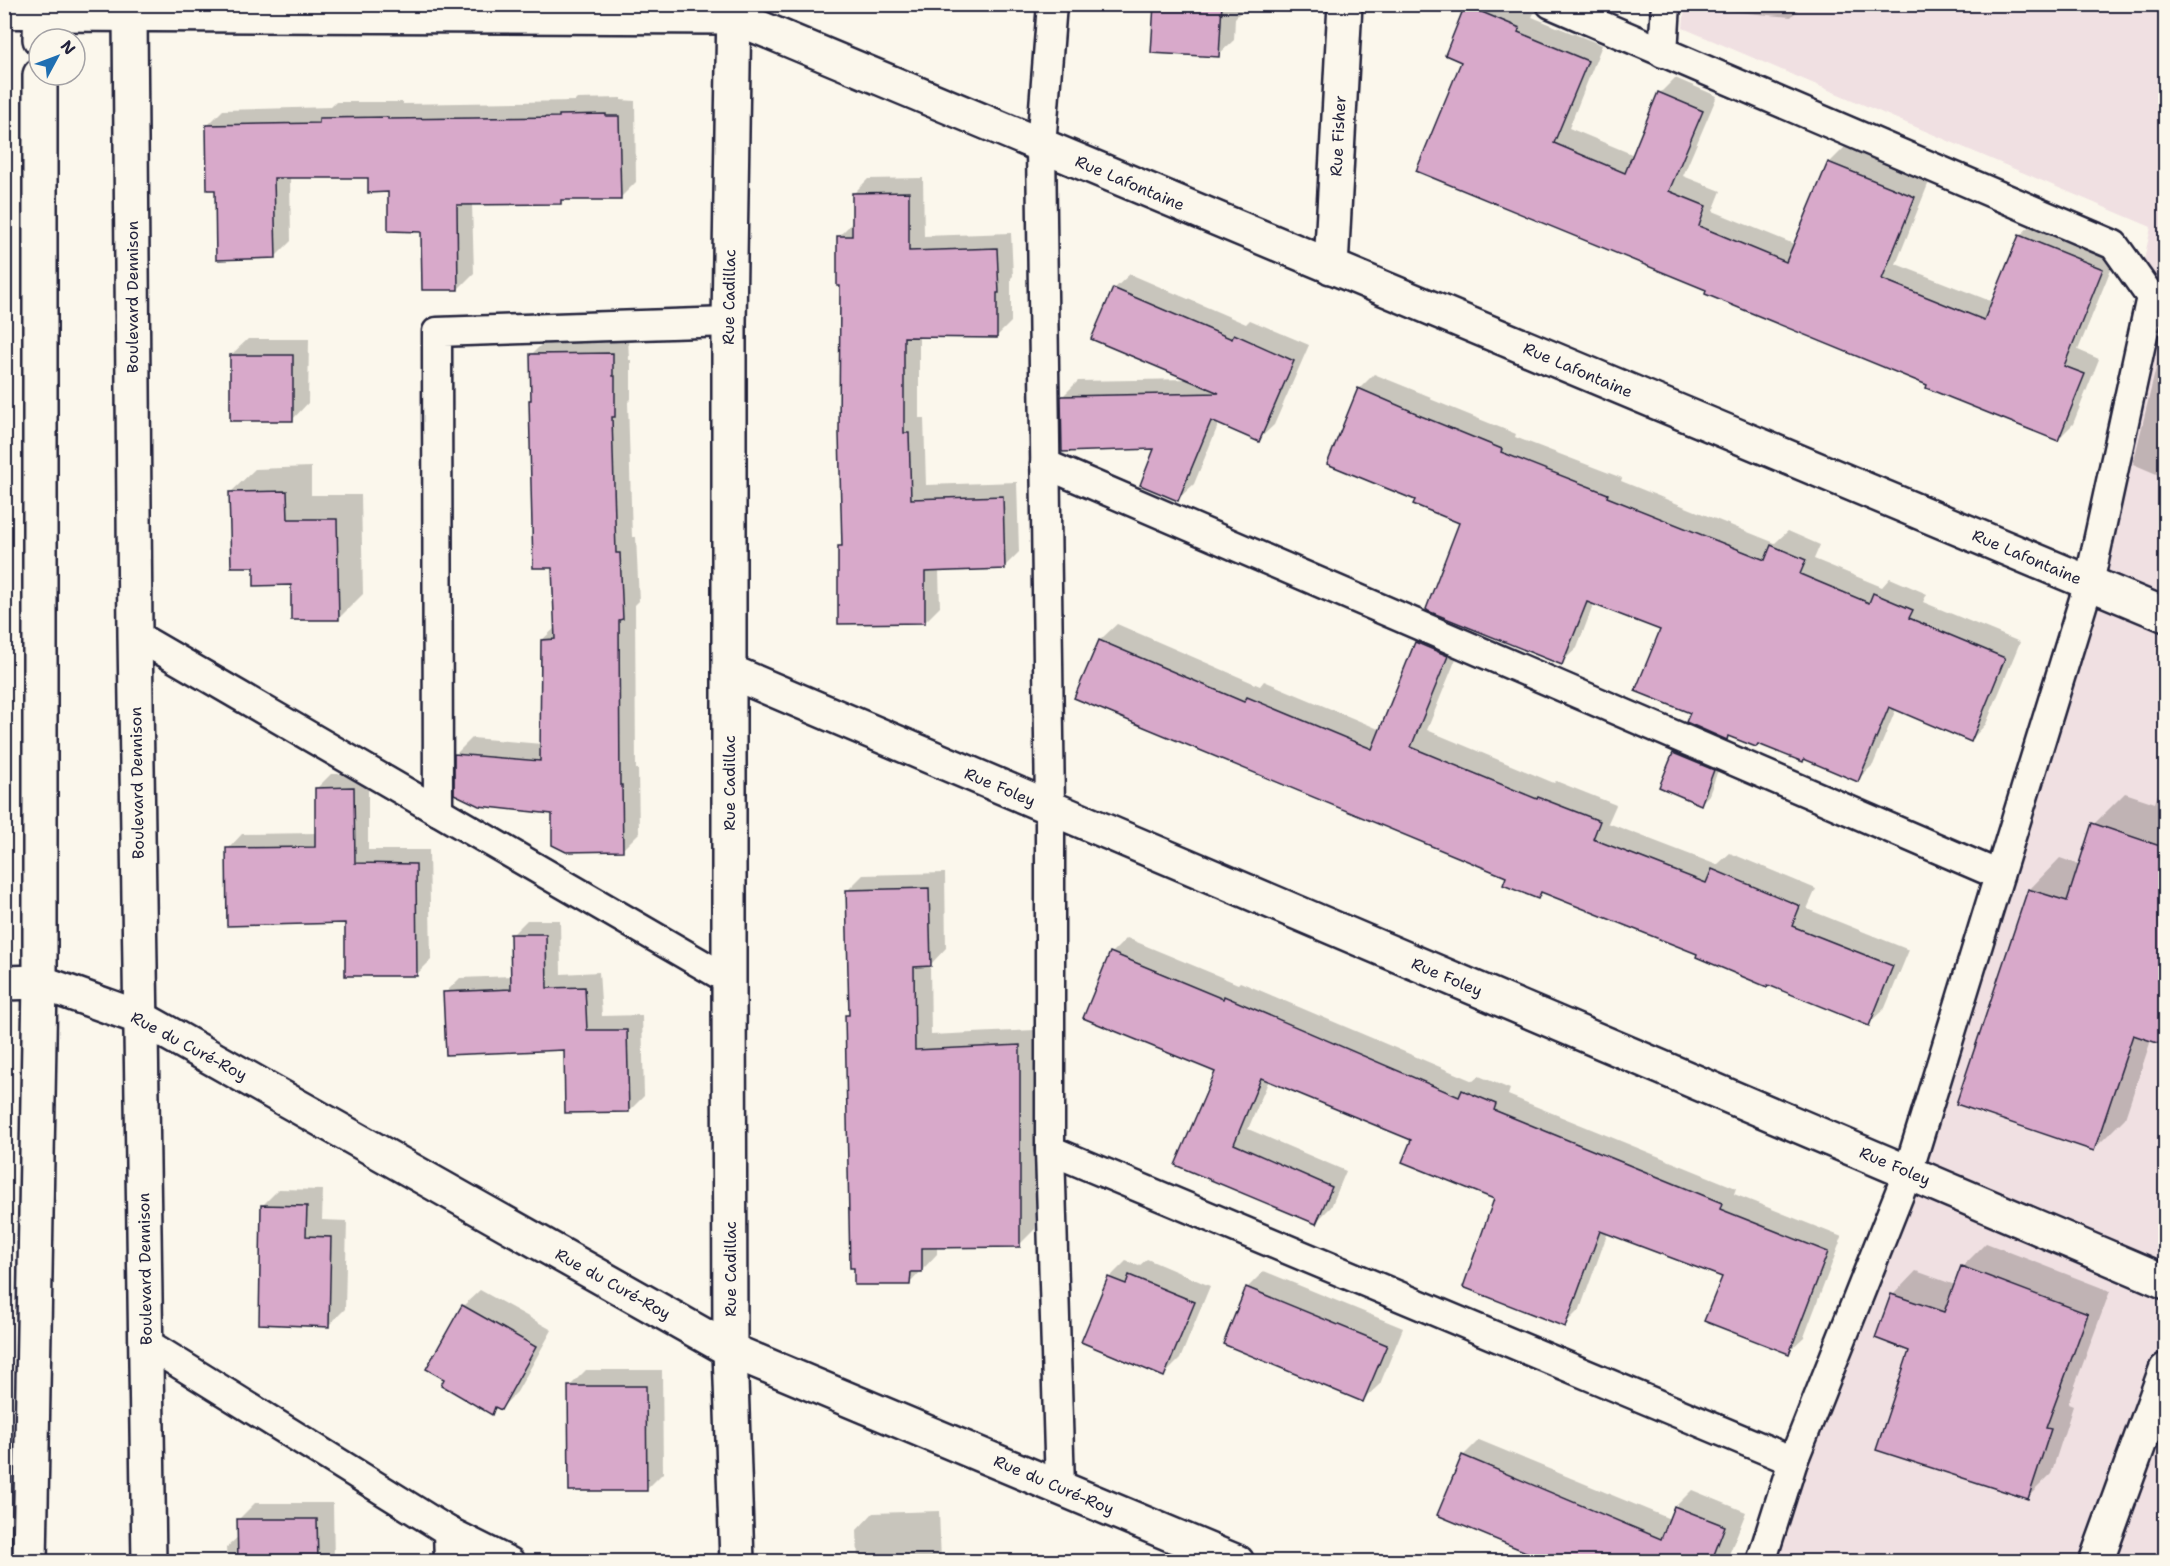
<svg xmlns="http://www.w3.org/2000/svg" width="2170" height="1566" viewBox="0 0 2170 1566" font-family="'Shantell Sans',sans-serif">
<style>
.built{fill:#f0e0e2}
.shadow{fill:#0003}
.building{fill:#d8a9ca;stroke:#22223b;stroke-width:1.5}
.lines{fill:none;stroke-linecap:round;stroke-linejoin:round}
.service-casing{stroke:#22223b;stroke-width:33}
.minor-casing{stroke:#22223b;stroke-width:38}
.tertiary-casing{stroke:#22223b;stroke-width:38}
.service{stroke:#fbf7ec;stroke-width:28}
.minor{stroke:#fbf7ec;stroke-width:33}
.tertiary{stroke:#fbf7ec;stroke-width:33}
.labels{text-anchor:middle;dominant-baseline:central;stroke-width:6;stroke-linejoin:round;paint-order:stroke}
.street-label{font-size:16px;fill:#22223b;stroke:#fbf7ec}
</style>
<rect width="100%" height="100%" fill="#fbf7ec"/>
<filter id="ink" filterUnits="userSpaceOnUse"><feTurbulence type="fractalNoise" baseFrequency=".0167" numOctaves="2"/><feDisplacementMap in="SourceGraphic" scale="12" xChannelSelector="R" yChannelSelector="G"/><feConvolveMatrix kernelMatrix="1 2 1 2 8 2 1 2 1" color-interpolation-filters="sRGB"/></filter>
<g filter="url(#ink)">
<polygon class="built" points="1685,4 2165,5 2165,1561 1757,1561 1884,1198 2085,539 2151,227 1683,28"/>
<g class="shadow">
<polygon points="1152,4 1248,4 1235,18 1234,40 1218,55 1155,5"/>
<polygon points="1468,4 1513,4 1534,13 1532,17 1602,45 1569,128 1634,155 1660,93 1675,78 1717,96 1683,176 1721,191 1713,211 1794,244 1830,162 1845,147 1929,182 1896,264 1993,302 2020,236 2035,220 2117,254 2078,350 2099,359 2073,424 2058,439 1708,289 1463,61 1467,6"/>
<polygon points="1694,4 1803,4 1791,17 1694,8"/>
<polygon points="621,98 621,100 635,101 636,182 620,198 564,199 560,202 472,204 474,273 458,289 423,230 389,191 369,176 290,177 291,241 275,257 216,189 207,126 223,110 331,107 336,102 403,102 403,104 575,101 577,99"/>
<polygon points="923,178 924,236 1011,233 1013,276 1011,278 1011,322 996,337 919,336 919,418 924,418 926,485 1017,482 1019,552 1004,567 939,570 940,607 925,622 839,547 843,543 842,285 838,237 853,222 853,194 868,179"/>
<polygon points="1130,274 1246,324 1250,320 1309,345 1274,425 1258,440 1219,423 1194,484 1178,499 1156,447 1062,397 1078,381 1190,379 1114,289"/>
<polygon points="2166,326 2166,478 2133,464"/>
<polygon points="628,337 629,360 631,360 631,399 628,402 632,537 636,537 639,601 635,605 636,769 638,769 639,833 622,850 553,813 456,754 472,738 542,744 542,640 556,627 553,567 530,400 532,398 532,354 548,338"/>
<polygon points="248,339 309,339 308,403 292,420 231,355"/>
<polygon points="1374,374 1431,397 1430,399 1516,434 1515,437 1622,478 1621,481 1775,543 1788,531 1820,545 1814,559 1882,587 1890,578 1927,594 1923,602 2020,642 1986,724 1971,740 1896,709 1873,765 1857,780 1805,758 1759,743 1730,735 1726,738 1692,712 1662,630 1594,603 1577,648 1561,663 1461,522 1417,499 1359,389"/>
<polygon points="311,467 311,495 361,495 363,594 339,618 292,583 255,565 230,493 255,469"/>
<polygon points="1117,624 1260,686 1264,681 1381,730 1417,642 1433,626 1464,639 1427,730 1554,783 1556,781 1616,805 1608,823 1717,865 1730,853 1816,889 1807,909 1909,950 1885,1008 1868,1024 1699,953 1544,891 1538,897 1508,876 1100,640"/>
<polygon points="1683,746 1721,762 1709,795 1701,803 1661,787 1675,754"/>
<polygon points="2166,771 2166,1044 2151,1040 2125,1118 2094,1149 2029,890 2060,858 2080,865 2094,824 2125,793 2155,803"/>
<polygon points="331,774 368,774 368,850 429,850 431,960 417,974 346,922 228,849 242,834 317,833 317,788"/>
<polygon points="945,873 946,948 930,965 931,1035 1035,1030 1035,1229 1019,1245 937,1246 937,1254 910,1283 847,1016 850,1012 847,891 863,875"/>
<polygon points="527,920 560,920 561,974 599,972 602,1016 642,1015 644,1096 629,1111 566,1049 445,993 460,978 512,976 512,935"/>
<polygon points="1127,938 1238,984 1240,982 1473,1081 1479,1076 1510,1089 1508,1095 1736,1188 1734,1194 1842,1237 1804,1337 1788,1352 1724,1276 1608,1232 1580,1309 1564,1325 1496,1198 1413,1139 1269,1080 1248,1129 1346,1171 1331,1207 1316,1222 1177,1164 1217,1071 1112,953"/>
<polygon points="279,1189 323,1190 322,1220 347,1221 345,1309 328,1326 262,1206"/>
<polygon points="1986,1243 2110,1291 2068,1404 2073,1406 2051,1474 2027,1498 1911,1350 1877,1338 1893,1295 1916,1271 1955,1285 1962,1267"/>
<polygon points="1147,1259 1210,1286 1180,1359 1164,1375 1109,1278 1126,1261 1139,1266"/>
<polygon points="1264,1271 1403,1328 1380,1384 1363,1400 1225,1343 1248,1287"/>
<polygon points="480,1290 552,1330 517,1392 501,1408 498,1407 491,1413 463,1306"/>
<polygon points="586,1370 662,1370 663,1473 647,1489 569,1387"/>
<polygon points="1479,1440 1670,1519 1675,1507 1692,1490 1746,1512 1726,1562 1555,1562 1463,1456"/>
<polygon points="255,1503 333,1503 334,1562 227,1562 226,1548 239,1536 238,1520"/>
<polygon points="939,1511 941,1562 858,1562 857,1530 873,1513"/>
<polygon points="424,1559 424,1562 380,1562 382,1560"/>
</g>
<g class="building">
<polygon points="1154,4 1222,4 1219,57 1151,53"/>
<polygon points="1465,5 1520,28 1518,32 1588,61 1554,143 1625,173 1658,92 1703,111 1669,191 1706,206 1699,226 1786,262 1828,162 1915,197 1882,279 1984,320 2019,235 2103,269 2064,366 2085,374 2058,441 1926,388 1927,385 1705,294 1706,290 1416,171 1461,62 1445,55"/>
<polygon points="606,114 606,116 619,116 621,200 561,200 561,204 457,205 458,290 422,290 421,232 388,231 388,192 368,193 368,178 274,178 276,258 216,260 215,190 207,190 206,125 319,123 319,118 388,117 388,119 559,117 559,115"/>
<polygon points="909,192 909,251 997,248 999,293 997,293 997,338 904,337 904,433 909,433 911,499 1003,496 1005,569 925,572 925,623 838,624 838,546 842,546 839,434 840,286 837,286 837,236 852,236 852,193"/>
<polygon points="1113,288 1232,339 1234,334 1294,361 1259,442 1211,421 1178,501 1140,485 1154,449 1062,452 1061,396 1219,393 1091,339"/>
<polygon points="613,353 613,376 615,376 615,417 612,417 616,553 620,553 623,619 619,620 620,785 622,785 623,851 566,852 552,845 552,814 479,806 454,794 454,754 540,761 541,640 555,639 552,568 533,568 529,400 531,400 530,354"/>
<rect x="230" y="355" width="63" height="66"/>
<polygon points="1358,388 1416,413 1416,414 1502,449 1501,452 1608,494 1607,497 1765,560 1771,545 1806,560 1800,574 1869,603 1873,593 1913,610 1909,618 2005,658 1971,742 1889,707 1858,782 1804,759 1803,762 1758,744 1756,747 1728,736 1727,740 1686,722 1690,713 1635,691 1660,630 1587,602 1562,665 1428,611 1426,609 1459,523 1413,504 1415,500 1327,464"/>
<polygon points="287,491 288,519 337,519 339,620 291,620 291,585 254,586 254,567 231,567 229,492"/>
<polygon points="1099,640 1244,702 1247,697 1372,749 1415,642 1448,656 1411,747 1537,799 1538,797 1600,821 1593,839 1706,883 1712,869 1800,906 1792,926 1893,966 1869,1026 1768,985 1767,987 1696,957 1697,954 1541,892 1538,899 1503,885 1506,877 1074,698"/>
<polygon points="1673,753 1714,770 1701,805 1659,787"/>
<polygon points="354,787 355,863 416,864 417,976 345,976 345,923 227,926 226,848 315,847 315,788"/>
<polygon points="2092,823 2166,848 2166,1046 2133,1035 2094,1151 1956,1104 2028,889 2067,901"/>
<polygon points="929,888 931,966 914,967 915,1050 1020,1045 1020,1247 922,1248 922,1272 911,1272 910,1285 854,1285 854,1268 850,1268 845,1015 849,1015 846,890"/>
<polygon points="510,934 546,934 547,988 585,987 587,1030 627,1030 629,1112 565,1113 564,1050 446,1055 443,992 511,989"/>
<polygon points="1110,952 1223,999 1224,996 1459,1097 1462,1090 1496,1104 1494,1110 1722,1203 1720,1209 1828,1252 1789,1354 1704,1321 1722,1277 1600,1231 1565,1327 1463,1287 1494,1199 1402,1162 1411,1140 1261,1078 1234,1144 1332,1187 1316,1224 1175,1165 1215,1072 1083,1018"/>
<polygon points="261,1205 307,1206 306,1236 331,1237 329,1327 259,1324"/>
<polygon points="1961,1266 2088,1314 2046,1428 2051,1429 2028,1499 1876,1450 1909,1351 1875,1338 1891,1294 1944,1312"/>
<polygon points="1129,1275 1195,1302 1164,1377 1081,1342 1108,1277 1126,1284"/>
<polygon points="1246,1287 1387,1345 1363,1402 1223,1344"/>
<polygon points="462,1305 536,1347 501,1410 495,1407 492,1415 441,1385 444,1379 426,1369"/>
<polygon points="568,1386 646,1386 647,1491 569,1491"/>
<polygon points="1462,1455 1661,1539 1674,1506 1725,1526 1712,1560 1714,1562 1550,1562 1437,1515"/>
<polygon points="237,1519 317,1519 318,1562 238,1562"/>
</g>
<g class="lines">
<g class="service-casing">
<g id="service">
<polyline points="1052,4 1041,146 1050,808 1050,1150 1060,1487"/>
<polyline points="1551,4 2114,245 2151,297 2089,583 1908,1172 1793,1461 1761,1562"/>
<polyline points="4,14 40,14"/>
<polyline points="1663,53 1666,4"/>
<polyline points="1045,464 1999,875"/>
<polyline points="135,635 729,980"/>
<polyline points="438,811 437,332 729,322"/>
<polyline points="1050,1150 1793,1461"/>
<polyline points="146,1343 448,1531 510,1562"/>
<polyline points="448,1531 449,1562"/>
</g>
</g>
<g class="minor-casing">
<g id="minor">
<polyline points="734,4 729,322 729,980 730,1350 737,1562"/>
<polyline points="40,14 734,17 2166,615"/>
<polyline points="1331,267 1345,4"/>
<polyline points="729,671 2166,1282"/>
<polyline points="4,983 40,982 141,1018 730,1350 1237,1562"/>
</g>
</g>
<g class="tertiary-casing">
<g id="tertiary">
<polyline points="128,4 130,15 135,635 149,1562"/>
<polyline points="40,39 41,4"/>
<polyline points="30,1562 40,982 40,75"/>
<polyline points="2096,1562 2166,1370"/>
</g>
</g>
<use href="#service" class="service"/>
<use href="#minor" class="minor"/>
<use href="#tertiary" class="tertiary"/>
</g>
</g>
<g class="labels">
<g class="street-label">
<text transform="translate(1338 136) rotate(-87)">Rue Fisher</text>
<text transform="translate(1130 183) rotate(23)">Rue Lafontaine</text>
<text transform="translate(132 297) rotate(-90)">Boulevard Dennison</text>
<text transform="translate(729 297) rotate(-89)">Rue Cadillac</text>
<text transform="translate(1578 370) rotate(23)">Rue Lafontaine</text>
<text transform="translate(2027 557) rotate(23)">Rue Lafontaine</text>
<text transform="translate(137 783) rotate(-91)">Boulevard Dennison</text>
<text transform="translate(729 783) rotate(-90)">Rue Cadillac</text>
<text transform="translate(1000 787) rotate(23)">Rue Foley</text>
<text transform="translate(1447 977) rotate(23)">Rue Foley</text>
<text transform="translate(189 1046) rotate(28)">Rue du Curé-Roy</text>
<text transform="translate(1895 1166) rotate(23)">Rue Foley</text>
<text transform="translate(145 1269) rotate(-91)">Boulevard Dennison</text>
<text transform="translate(730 1269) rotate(-90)">Rue Cadillac</text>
<text transform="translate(613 1284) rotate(29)">Rue du Curé-Roy</text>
<text transform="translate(1054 1485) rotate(23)">Rue du Curé-Roy</text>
</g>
</g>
<rect width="2170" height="1566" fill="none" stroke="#fbf7ec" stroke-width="24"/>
<rect x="12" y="12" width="2146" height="1542" fill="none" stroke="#22223b" stroke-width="2" filter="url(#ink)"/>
<g transform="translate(57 57) rotate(49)"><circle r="28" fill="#fbf7ec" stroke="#a4a2a5" stroke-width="1.5"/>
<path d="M0-4.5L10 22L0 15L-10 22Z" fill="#1f6fb2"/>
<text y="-9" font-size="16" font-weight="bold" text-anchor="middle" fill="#22223b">N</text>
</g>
</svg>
